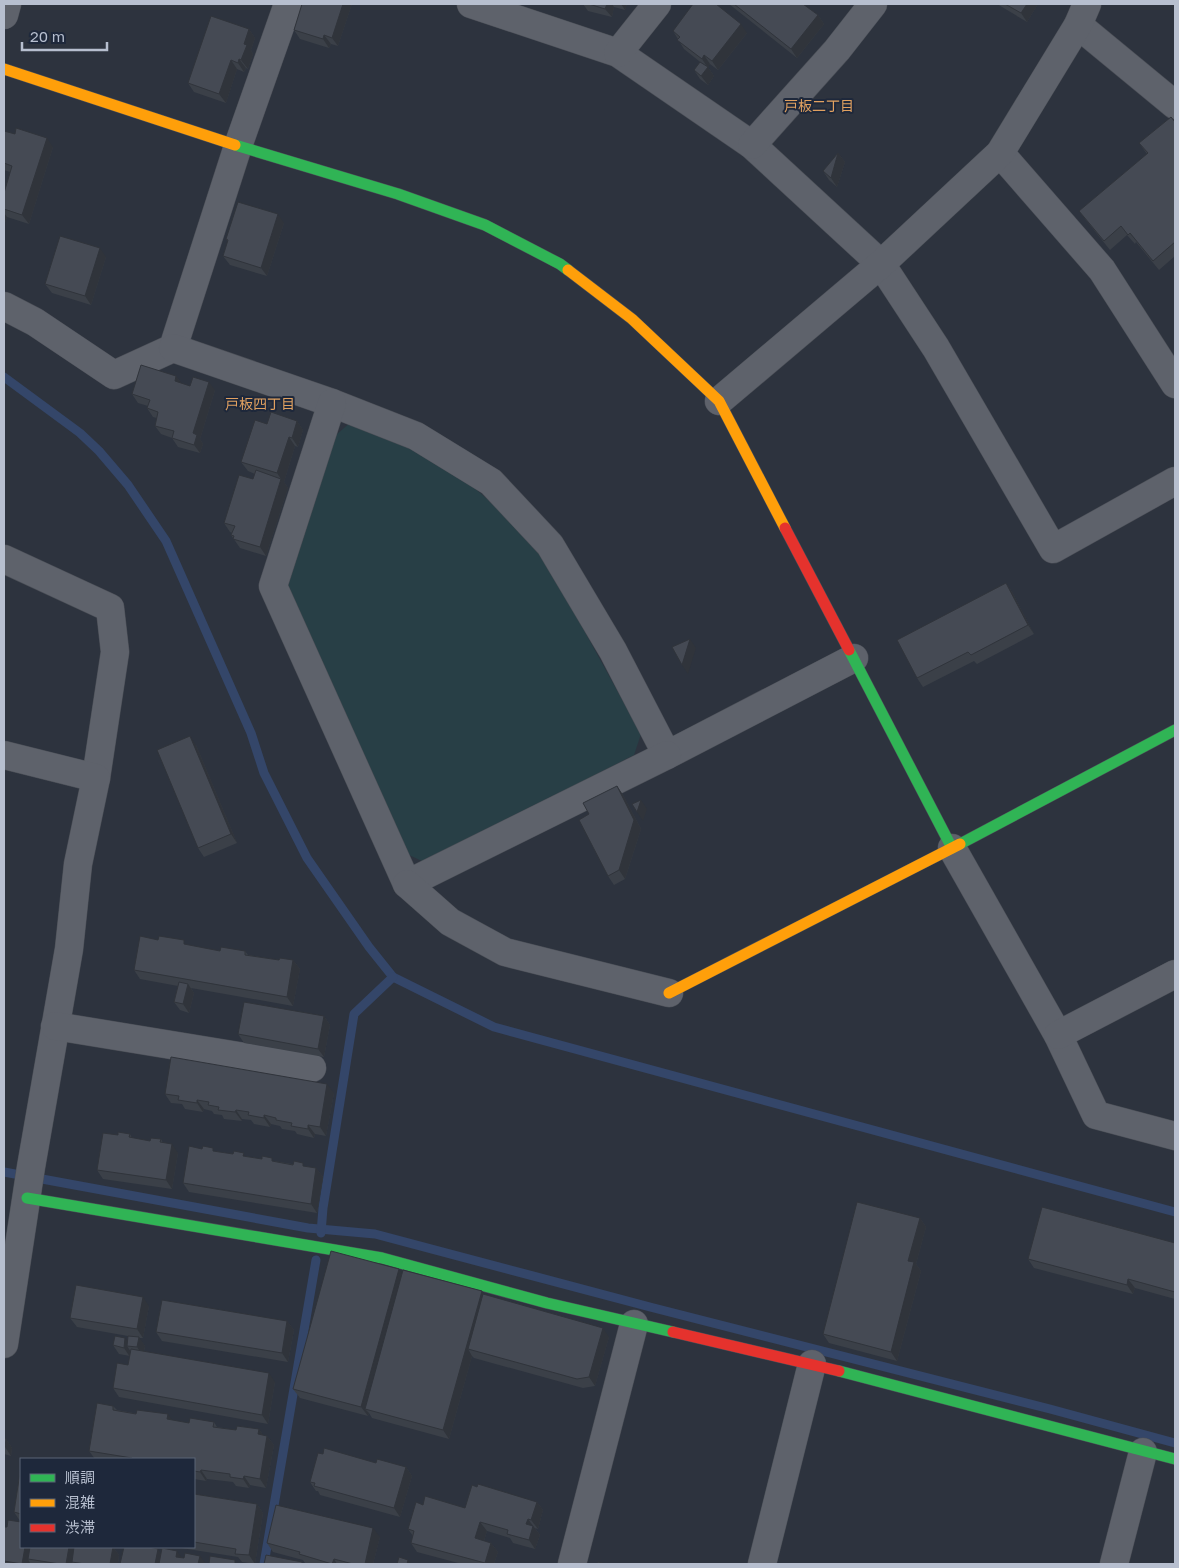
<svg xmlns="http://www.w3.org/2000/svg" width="1179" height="1568" viewBox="0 0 1179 1568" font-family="'Golos Text','Noto Sans JP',sans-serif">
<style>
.green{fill:#283f46}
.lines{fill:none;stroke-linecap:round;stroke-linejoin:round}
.stream{stroke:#344669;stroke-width:9}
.street-casing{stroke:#4a4e56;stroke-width:29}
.fast-casing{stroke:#4a4e56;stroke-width:12}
.slow-casing{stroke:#4a4e56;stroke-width:12}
.jam-casing{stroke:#4a4e56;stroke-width:12}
.street{stroke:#5e626b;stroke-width:28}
.fast{stroke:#30b455;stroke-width:11}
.slow{stroke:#ff9f0a;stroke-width:11}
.jam{stroke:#e5322d;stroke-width:11}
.wall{fill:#3b4048}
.shaded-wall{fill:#30343b}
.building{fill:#454a54;stroke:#30343b}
.labels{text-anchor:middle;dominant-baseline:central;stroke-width:4;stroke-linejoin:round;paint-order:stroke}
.neighbourhood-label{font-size:14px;fill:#e1a160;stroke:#1e283b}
</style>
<rect width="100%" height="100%" fill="#2d333e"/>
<polygon class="green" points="351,422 406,444 470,484 505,515 541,552 641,734 634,755 424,862 409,855 287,598 288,578 336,435"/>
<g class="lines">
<g class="stream">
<polyline points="4,377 80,433 99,451 128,485 166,541 251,733 264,773 307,858 369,947 393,977 494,1027 1175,1212"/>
<polyline points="4,1172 308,1228 375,1234 650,1307 1050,1409 1175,1443"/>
<polyline points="321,1233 323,1208 354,1014 393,977"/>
<polyline points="264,1564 316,1260"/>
</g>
<g class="street-casing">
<g id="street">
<polyline points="471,4 618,53 752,145 881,264 936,348 1053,549 1175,481"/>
<polyline points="4,15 7,4"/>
<polyline points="1078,25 1175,105"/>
<polyline points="618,53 657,4"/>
<polyline points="752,145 837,50 873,4"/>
<polyline points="1000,153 1102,270 1175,384"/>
<polyline points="4,306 35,322 114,375 173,348 238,146 288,4"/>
<polyline points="173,348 332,403 416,436 491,482 550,545 613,651 667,755 854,658"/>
<polyline points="719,401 881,264 1000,153 1078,25 1087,4"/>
<polyline points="332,403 273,586 407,884 667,755"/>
<polyline points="4,559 110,608 115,652 96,778"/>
<polyline points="4,755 96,778 78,864 69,949 31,1167 4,1344"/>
<polyline points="952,848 1058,1035 1096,1115 1175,1136"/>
<polyline points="407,884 450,922 505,952 669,993"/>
<polyline points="55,1026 312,1068"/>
<polyline points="1058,1035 1175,974"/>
<polyline points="572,1564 634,1324"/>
<polyline points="762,1564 812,1364"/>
<polyline points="1114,1564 1143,1452"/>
</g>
</g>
<g class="fast-casing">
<g id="fast">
<polyline points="235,145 398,194 485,225 560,264 568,270"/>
<polyline points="849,650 952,848"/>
<polyline points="960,844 1175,730"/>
<polyline points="27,1198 382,1258 547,1303 673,1332"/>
<polyline points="839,1371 1175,1459"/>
</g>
</g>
<g class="slow-casing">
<g id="slow">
<polyline points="4,69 235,145"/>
<polyline points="568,270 632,319 719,401 785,528"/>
<polyline points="669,993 960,844"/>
</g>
</g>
<g class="jam-casing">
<g id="jam">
<polyline points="785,528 849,650"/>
<polyline points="673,1332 839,1371"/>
</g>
</g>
<use href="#street" class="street"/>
<use href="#fast" class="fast"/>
<use href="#slow" class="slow"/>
<use href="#jam" class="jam"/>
</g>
<g class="wall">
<polygon points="352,4 338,46 331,44 329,48 300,39 294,30"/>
<polygon points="583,4 627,4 625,10 614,7 612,17 588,11"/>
<polygon points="729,4 803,4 818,15 824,24 797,58"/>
<polygon points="997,4 1038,4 1027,22"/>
<polygon points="249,29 255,38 251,50 253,54 248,69 246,68 244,72 237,69 226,103 194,92 188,83"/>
<polygon points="673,31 747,33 718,70 710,64 708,67 714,76 708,85 700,79 694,70 704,65 684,49"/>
<polygon points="1175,122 1175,256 1159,270 1136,242 1135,244 1127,235 1110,250 1086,220 1079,211 1147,154 1139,143"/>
<polygon points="4,132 53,147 29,224 7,217 4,226 4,193 10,172 4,170"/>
<polygon points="838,153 845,162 837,187 829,180 823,171"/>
<polygon points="284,223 267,276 230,265 223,256 228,242 226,239"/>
<polygon points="106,257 91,305 52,293 45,284"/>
<polygon points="176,376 181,383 190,386 215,390 200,439 203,444 200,453 178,447 172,438 161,434 155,426 157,418 153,417 147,408 148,406 138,403 132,394"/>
<polygon points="297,421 303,430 298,447 295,446 284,482 288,488 266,556 240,548 231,535 232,533 230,532 224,523 253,479 255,474 248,471 241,462 267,424"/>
<polygon points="1006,583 1012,592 1034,634 977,664 974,661 923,687 917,678"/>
<polygon points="196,745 237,843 204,857 198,848"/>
<polygon points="617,786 623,795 641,829 625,879 614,885 608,876 589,814"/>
<polygon points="187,945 220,951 245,951 248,955 279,960 293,960 300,969 293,1006 191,988 194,993 189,1013 180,1010 174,1002 178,986 140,979 134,970"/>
<polygon points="324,1016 330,1025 324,1057 244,1043 238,1034"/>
<polygon points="334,1093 326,1136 315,1134 314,1138 297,1134 295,1131 282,1129 280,1126 271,1124 270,1127 254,1124 251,1120 242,1119 242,1121 224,1119 222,1115 214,1114 212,1111 204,1109 203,1112 185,1109 182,1104 171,1103 165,1094"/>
<polygon points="130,1134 132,1138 150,1141 161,1139 163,1143 178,1153 172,1189 103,1179 97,1170 118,1135"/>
<polygon points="202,1149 316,1168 323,1177 317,1213 189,1192 183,1183"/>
<polygon points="920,1218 926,1227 916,1264 921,1271 897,1361 829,1343 823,1334"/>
<polygon points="1175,1243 1175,1299 1135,1288 1133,1294 1034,1268 1028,1259"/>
<polygon points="402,1274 482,1291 484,1295 609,1337 595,1386 583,1388 474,1358 472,1356 449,1439 372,1418 369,1413 368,1416 300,1398 293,1389"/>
<polygon points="149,1306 143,1338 139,1338 145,1346 144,1352 275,1382 268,1424 119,1397 113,1388 128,1365 130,1356 119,1354 113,1345 128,1341 128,1336 77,1327 70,1318"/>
<polygon points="287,1321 294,1330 288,1362 162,1341 156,1332"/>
<polygon points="113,1406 117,1410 172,1420 189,1423 214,1422 217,1427 236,1430 259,1429 263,1435 267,1436 274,1445 266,1488 250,1485 249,1488 236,1486 233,1482 207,1479 206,1481 194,1479 194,1459 95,1459 89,1451"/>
<polygon points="4,1438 6,1439 12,1448 11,1456 4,1454"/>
<polygon points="323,1454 406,1467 412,1476 400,1517 320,1495 318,1491 316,1491 310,1482"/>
<polygon points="21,1466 21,1522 20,1521 14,1512"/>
<polygon points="194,1494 257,1504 263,1513 255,1564 242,1562 238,1557 175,1547 194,1547"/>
<polygon points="537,1502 543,1510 538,1529 535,1528 540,1535 535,1549 513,1543 510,1538 487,1531 484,1541 491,1543 498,1552 494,1564 462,1564 417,1552 411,1543 413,1536 408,1529 423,1505 465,1508"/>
<polygon points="4,1527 21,1547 113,1547 119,1555 118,1564 31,1564 30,1563 30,1564 4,1564"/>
<polygon points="380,1537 373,1564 310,1564 305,1563 303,1560 273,1552 267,1543"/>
</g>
<g class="shaded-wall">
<polygon points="343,4 352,4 338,46 332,38"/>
<polygon points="607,4 612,4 614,7 612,17 605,9"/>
<polygon points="621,4 627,4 625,10"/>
<polygon points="1027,4 1038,4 1027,22 1021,13"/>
<polygon points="818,15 824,24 797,58 791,49"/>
<polygon points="741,24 747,33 718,70 712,61"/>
<polygon points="249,29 255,38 251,50 253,54 248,69 241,60 244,44"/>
<polygon points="324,35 331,44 329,48 323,39"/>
<polygon points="704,55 710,64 708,68 702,59"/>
<polygon points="239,59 246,68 244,72 238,63"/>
<polygon points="231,60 237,69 226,103 219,94"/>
<polygon points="708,67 714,76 708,85 701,76"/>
<polygon points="47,138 53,147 29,224 22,215"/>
<polygon points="838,153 845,162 837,187 831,178"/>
<polygon points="4,213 7,217 4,226"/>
<polygon points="278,214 284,223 267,276 261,268"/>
<polygon points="100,248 106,257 91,305 85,296"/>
<polygon points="176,376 183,385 175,381"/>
<polygon points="209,382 215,390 200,439 203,444 200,453 194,445 193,433"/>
<polygon points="297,421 303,430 298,447 292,438"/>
<polygon points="289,437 295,446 284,482 288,488 266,556 260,547 281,479 277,473"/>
<polygon points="1006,583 1012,592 1034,634 1028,625"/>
<polygon points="690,639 696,648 688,674 682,665"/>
<polygon points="190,736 196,745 237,843 231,834"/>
<polygon points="617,786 623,795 641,829 625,879 619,870"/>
<polygon points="641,800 647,809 643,821 637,812"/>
<polygon points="293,960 300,969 293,1006 287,997"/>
<polygon points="188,984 194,993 189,1013 183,1004"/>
<polygon points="324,1016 330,1025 324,1057 318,1049"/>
<polygon points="327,1084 334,1093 326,1136 320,1127"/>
<polygon points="197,1100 204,1109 203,1112 197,1103"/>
<polygon points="236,1110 242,1119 242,1121 235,1112"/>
<polygon points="264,1115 271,1124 270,1127 264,1118"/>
<polygon points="308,1125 315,1134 314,1138 308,1129"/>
<polygon points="172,1144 178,1153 172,1189 166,1180"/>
<polygon points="316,1168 323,1177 317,1213 311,1204"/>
<polygon points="920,1218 926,1227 916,1264 921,1271 897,1361 891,1352 908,1261"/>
<polygon points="399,1269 406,1278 365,1409 369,1413 368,1416 361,1407"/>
<polygon points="1128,1279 1135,1288 1133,1294 1127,1285"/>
<polygon points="482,1291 488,1300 468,1349 472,1356 449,1439 443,1430"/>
<polygon points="143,1297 149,1306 143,1338 137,1329"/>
<polygon points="287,1321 294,1330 288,1362 282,1353"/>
<polygon points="603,1328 609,1337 595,1386 589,1377"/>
<polygon points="139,1337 145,1346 143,1356 137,1347"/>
<polygon points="125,1338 131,1346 127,1346 131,1352 130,1357 124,1348"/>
<polygon points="269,1373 275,1382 268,1424 262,1415"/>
<polygon points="168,1414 174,1423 167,1419"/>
<polygon points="259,1429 265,1438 258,1434"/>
<polygon points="267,1436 274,1445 266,1488 260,1479"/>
<polygon points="6,1439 12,1448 11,1456 5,1447"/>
<polygon points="406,1467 412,1476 400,1517 394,1508"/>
<polygon points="201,1470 207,1479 206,1481 200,1472"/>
<polygon points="244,1476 250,1485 249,1488 243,1479"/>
<polygon points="537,1502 543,1510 538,1529 531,1520"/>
<polygon points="257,1504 263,1513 255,1564 249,1555"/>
<polygon points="528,1519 540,1535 535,1549 529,1540 526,1524"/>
<polygon points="480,1522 487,1531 482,1547 475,1538"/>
<polygon points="373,1528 380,1537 373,1564 365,1564"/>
<polygon points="491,1543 498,1552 494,1564 486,1564 485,1563"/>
<polygon points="25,1547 33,1547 28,1559 30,1563 30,1564 22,1564"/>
<polygon points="69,1547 77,1547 72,1562 73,1564 66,1564"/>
<polygon points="113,1547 119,1555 118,1564 110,1564"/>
<polygon points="158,1549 164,1558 163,1564 155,1564"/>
<polygon points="177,1551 183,1560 176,1557"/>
<polygon points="200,1556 206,1564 198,1564"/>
<polygon points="334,1559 337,1564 332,1564"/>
<polygon points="408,1560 411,1564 407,1564"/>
</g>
<g class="building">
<polygon points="302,4 343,4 332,38 324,35 323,39 294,30"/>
<polygon points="589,4 607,4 605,9"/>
<polygon points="693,4 716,4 741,24 712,61 704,55 702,59 677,40 680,37 673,31"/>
<polygon points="734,4 803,4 818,15 791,49"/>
<polygon points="1005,4 1027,4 1021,13"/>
<polygon points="211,16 249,29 244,44 247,45 241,60 239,59 238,63 231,60 219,94 188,83"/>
<polygon points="700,62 708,67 701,76 694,70"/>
<polygon points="1171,117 1175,122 1175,242 1153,261 1130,233 1128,235 1121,226 1104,241 1079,211 1148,153 1139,143"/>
<polygon points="16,128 47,138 22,215 4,209 4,193 12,166 4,163 4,131 15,134"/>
<polygon points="838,153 831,178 823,171"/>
<polygon points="238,202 278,214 261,268 223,256 228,240 226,239"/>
<polygon points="60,236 100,248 85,296 45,284"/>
<polygon points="141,365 176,376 175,381 190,386 193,377 209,382 193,433 197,435 194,445 172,438 174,431 155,426 158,412 147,408 150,400 132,394"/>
<polygon points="271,412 297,421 292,438 289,437 277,473 241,462 255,420 267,424"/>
<polygon points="256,470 281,479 260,547 233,539 234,536 231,535 235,526 224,523 239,475 253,479"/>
<polygon points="1006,583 1028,625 971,655 968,652 917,678 897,640"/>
<polygon points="690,639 682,665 672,647"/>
<polygon points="190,736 231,834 198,848 157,750"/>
<polygon points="617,786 634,820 619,870 608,876 579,820 589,814 583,803"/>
<polygon points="641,800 637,812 632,804"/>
<polygon points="140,936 158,940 159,936 184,940 184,944 220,951 221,947 245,951 245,955 279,960 280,958 293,960 287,997 134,970"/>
<polygon points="179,982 188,984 183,1004 174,1002"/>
<polygon points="244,1002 324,1016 318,1049 238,1034"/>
<polygon points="171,1057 327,1084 320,1127 308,1125 308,1129 291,1126 292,1123 276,1120 276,1118 264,1115 264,1118 248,1115 249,1112 236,1110 235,1112 218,1110 219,1107 208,1105 209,1102 197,1100 197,1103 178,1100 179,1096 165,1094"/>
<polygon points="118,1132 130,1134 129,1137 150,1141 151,1138 161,1139 160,1142 172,1144 166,1180 97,1170 103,1133 118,1135"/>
<polygon points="189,1146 202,1149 203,1146 213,1148 213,1151 233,1154 234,1151 244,1153 243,1156 262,1159 262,1156 272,1158 272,1161 293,1165 294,1161 303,1163 303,1166 316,1168 311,1204 183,1183"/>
<polygon points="857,1202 920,1218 908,1261 914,1262 891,1352 823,1334"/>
<polygon points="1042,1207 1175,1243 1175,1292 1128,1279 1127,1285 1028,1259"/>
<polygon points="331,1251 399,1269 361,1407 293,1389"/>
<polygon points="403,1270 482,1291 443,1430 365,1409"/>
<polygon points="76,1285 143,1297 137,1329 70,1318"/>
<polygon points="483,1294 603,1328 589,1377 577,1379 468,1349"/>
<polygon points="162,1300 287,1321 282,1353 156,1332"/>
<polygon points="115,1336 125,1338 124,1348 113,1345"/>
<polygon points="128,1336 139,1337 137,1347 127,1346"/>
<polygon points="131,1349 269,1373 262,1415 113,1388 117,1363 128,1365"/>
<polygon points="97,1403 113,1406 113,1410 136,1414 137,1410 168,1414 167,1419 189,1423 190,1418 214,1422 213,1427 236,1430 237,1426 259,1429 258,1434 267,1436 260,1479 244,1476 243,1479 230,1477 230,1474 201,1470 200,1472 194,1471 194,1459 132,1459 132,1458 89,1451"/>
<polygon points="4,1438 6,1439 5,1447 4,1446"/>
<polygon points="324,1448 376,1463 377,1459 406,1467 394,1508 314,1486 315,1483 310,1482 318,1453 323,1454"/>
<polygon points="21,1466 21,1514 14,1512"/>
<polygon points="478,1484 537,1502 531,1520 528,1519 526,1524 533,1526 529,1540 507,1534 508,1530 480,1522 475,1538 491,1543 485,1563 411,1543 414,1531 408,1529 416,1502 423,1505 425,1496 465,1508 472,1485 477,1487"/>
<polygon points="194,1494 257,1504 249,1555 235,1554 236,1549 194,1542"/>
<polygon points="276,1505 373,1528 365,1564 353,1564 334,1559 332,1564 299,1554 300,1552 267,1543"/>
<polygon points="8,1520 21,1522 21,1547 25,1547 22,1564 4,1561 4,1527 7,1527"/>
<polygon points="30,1547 69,1547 66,1564 60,1564 28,1559"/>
<polygon points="74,1547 113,1547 110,1564 85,1564 72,1562"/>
<polygon points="124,1547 149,1547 158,1549 155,1564 120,1564"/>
<polygon points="162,1548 177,1551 176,1557 184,1558 185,1553 200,1556 198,1564 159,1564"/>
<polygon points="266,1555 302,1562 302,1564 264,1564"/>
<polygon points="210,1556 235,1560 235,1563 242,1564 209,1564"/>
<polygon points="399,1557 408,1560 407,1564 397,1564"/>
<polygon points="598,1562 607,1564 597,1564"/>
</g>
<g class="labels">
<g class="neighbourhood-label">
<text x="819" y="105">戸板二丁目</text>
<text x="260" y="403">戸板四丁目</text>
</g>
</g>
<rect width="1179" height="1568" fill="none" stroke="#b7bfcf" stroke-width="10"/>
<rect x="20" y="1458" width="175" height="90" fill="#1e283b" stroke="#5b6476"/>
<rect x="30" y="1474" width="25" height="8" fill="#30b455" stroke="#5b6476"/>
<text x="65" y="1483" font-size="15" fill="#b7bfcf">順調</text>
<rect x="30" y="1499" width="25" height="8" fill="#ff9f0a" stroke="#5b6476"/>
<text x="65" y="1508" font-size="15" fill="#b7bfcf">混雑</text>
<rect x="30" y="1524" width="25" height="8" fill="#e5322d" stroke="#5b6476"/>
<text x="65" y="1533" font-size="15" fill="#b7bfcf">渋滞</text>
<path d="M22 42v8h85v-8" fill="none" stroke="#b7bfcf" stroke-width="2.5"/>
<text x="30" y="42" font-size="15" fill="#b7bfcf" stroke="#1e283b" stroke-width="4" paint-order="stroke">20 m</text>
</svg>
